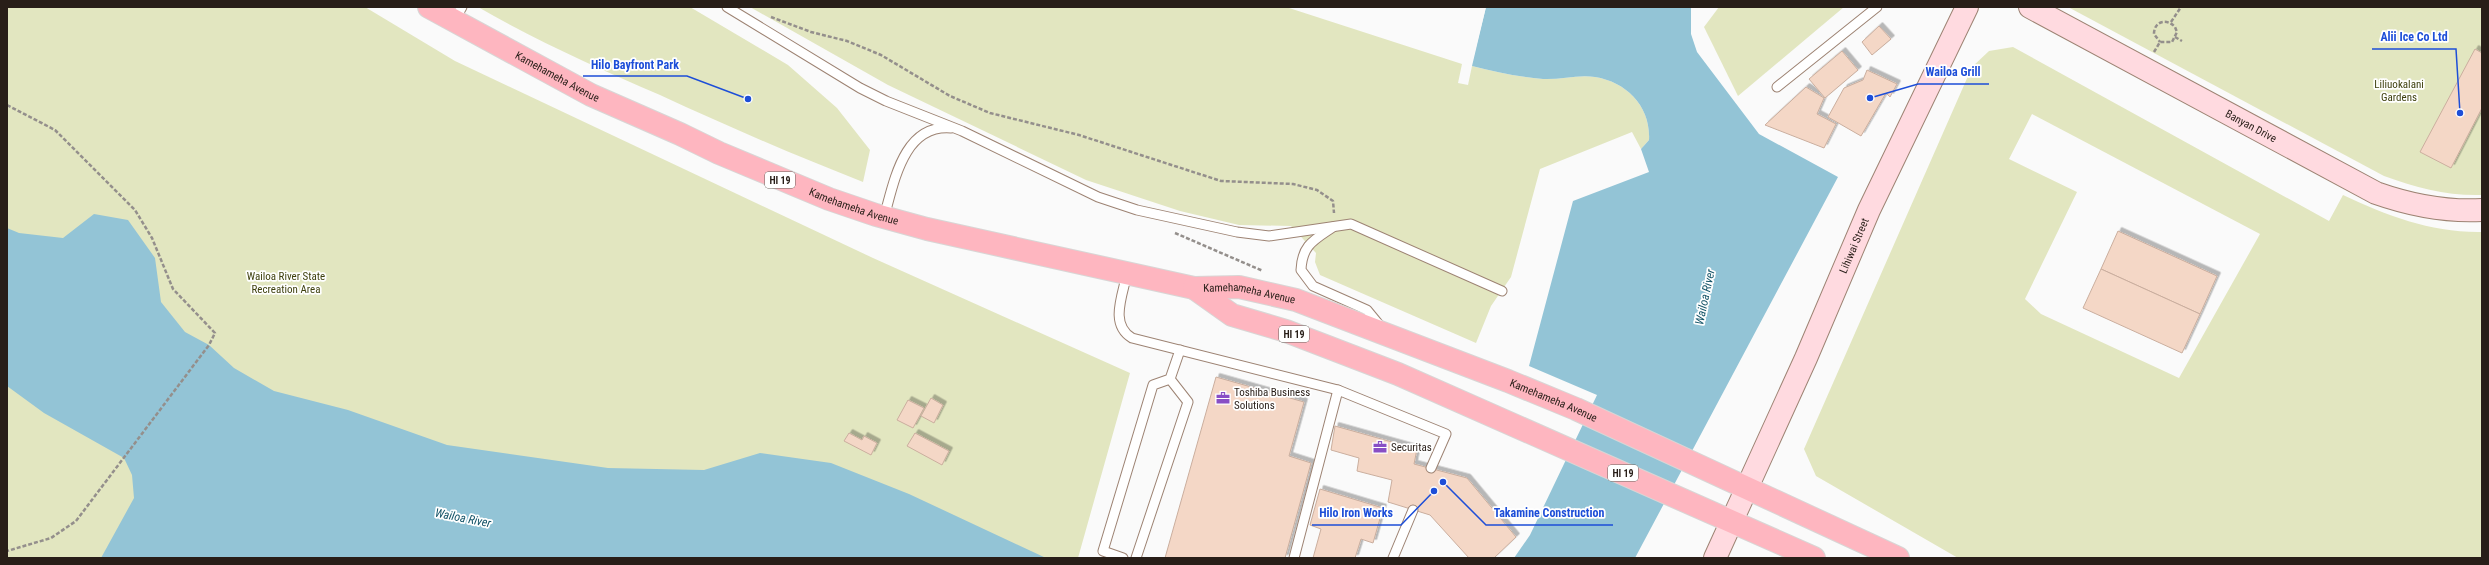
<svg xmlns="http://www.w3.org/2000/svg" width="2489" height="565" viewBox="0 0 2489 565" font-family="'Roboto Condensed',sans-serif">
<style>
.green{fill:#e2e6c0;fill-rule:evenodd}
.water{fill:#93c4d6}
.pier{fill:#fafafa}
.building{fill:#f4d7c6;stroke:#caae9e;filter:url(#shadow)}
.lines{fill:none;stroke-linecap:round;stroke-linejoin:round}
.lane-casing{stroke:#9d8373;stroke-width:11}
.secondary-casing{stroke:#9d8373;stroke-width:24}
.primary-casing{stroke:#d8d6d5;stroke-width:24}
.path{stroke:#948f8c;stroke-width:2.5;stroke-dasharray:4 2;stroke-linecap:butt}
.lane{stroke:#fff;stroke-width:9}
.secondary{stroke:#ffdae0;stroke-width:22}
.primary{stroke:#feb6c0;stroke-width:22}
.labels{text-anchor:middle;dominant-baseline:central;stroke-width:3.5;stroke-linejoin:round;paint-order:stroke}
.shield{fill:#fff;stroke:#68625d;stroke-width:1}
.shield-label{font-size:10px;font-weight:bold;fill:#281e18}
.street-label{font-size:11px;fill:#281e18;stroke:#fff}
.park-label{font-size:11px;fill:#3e400e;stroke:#fff}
.poi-label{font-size:11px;fill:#281e18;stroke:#fff;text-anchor:start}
.water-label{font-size:12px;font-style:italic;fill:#145468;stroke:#fff}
.leader{fill:none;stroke:#1d4ed8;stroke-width:1.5}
.callout-dot{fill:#1d4ed8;stroke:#fff;stroke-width:1.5}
.callout-label{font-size:12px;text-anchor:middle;font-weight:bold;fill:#1d4ed8;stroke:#fff;stroke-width:3.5;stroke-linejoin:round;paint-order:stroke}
</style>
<defs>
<filter id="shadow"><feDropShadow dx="3.5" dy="-3.5" stdDeviation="0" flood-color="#0004"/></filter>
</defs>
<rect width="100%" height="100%" fill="#fafafa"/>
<g class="green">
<polygon points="7,7 365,7 455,61 873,258 1130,373 1078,558 7,558"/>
<path d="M 478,7 L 690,7 L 788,65 L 837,108 L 870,150 L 863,182 C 794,155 727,126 660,95 C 598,68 537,41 478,7 Z"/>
<path d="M 750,7 L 1286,7 L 1462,64 L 1458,83 L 1468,85 L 1472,66 C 1495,72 1519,77 1543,79 C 1560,80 1579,74 1595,77 C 1627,82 1651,107 1649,140 L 1641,149 L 1632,132 L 1540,169 L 1511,277 L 1491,306 L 1476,343 L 1320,275 L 1315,262 L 1316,253 L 1291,226 L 1239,225 L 1180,211 L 1086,180 L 888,85 Z"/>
<polygon points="1719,7 1844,7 1738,96 1704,27"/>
<path d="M 2068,7 L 2482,7 L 2482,195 C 2447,196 2417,188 2384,176 Z"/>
<path d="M 2013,47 L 2329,221 L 2343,195 C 2388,216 2432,233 2482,232 L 2482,558 L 1958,558 L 1816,476 L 1804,449 L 1972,67 L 1989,51 ZM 2032,114 L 2260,234 L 2179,378 L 2041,314 L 2025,299 L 2077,192 L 2009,159 Z"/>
</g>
<g class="water">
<path d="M 1486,7 L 1691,7 L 1691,34 L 1697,52 L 1759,134 L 1838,177 L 1635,558 L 1514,558 L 1530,535 L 1597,395 L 1529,366 L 1573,201 L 1649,172 L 1641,149 L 1649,140 C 1651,107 1627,82 1595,77 C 1579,74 1560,80 1543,79 C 1519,77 1495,72 1472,66 Z"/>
<polygon points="94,214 128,220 155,258 161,302 185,332 209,345 234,368 274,391 348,410 447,445 608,468 704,470 760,453 831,463 909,494 1046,558 101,558 134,498 132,475 124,458 44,413 7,386 7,228 19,233 63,238"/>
</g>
<polygon class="pier" points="1484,7 1486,7 1471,67 1470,65"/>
<g class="building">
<polygon points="1879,26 1891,39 1872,55 1862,42"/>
<polygon points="2475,49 2482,53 2482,108 2451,168 2420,152"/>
<polygon points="1842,51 1858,70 1825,98 1809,79"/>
<polygon points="1867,70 1897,84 1890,97 1886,93 1861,136 1828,117 1844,88 1863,80"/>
<polygon points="1806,87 1824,98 1817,114 1836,124 1824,148 1765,125"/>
<polygon points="2118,231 2217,276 2200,314 2101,269"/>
<polygon points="2101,269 2200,314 2182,353 2083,308"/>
<polygon points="1216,377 1304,402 1289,456 1311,463 1285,558 1165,558"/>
<polygon points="931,398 943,405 934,423 921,416"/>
<polygon points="908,400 924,408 913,428 897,420"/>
<polygon points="1335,426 1417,449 1414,464 1467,478 1516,537 1494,558 1469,558 1430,515 1388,502 1392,480 1357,471 1359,458 1331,450"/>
<polygon points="849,433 862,440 864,436 877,443 871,455 844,441"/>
<polygon points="915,433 949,451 942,465 907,446"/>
<polygon points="1320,489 1383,508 1373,543 1361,539 1355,558 1313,558 1321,529 1310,525"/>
</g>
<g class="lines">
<g class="lane-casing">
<g id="lane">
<polyline points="727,7 860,88 886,101 962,131 1098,197 1137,210 1237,232 1269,236 1351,224 1502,291"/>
<polyline points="454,21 462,7"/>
<polyline points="1777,87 1877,7"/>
<path d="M 884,217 C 894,183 903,124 951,128"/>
<path d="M 1333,227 C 1314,240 1302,245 1301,270 L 1313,286 L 1367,310 L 1381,327"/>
<path d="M 1127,273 C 1123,295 1109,324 1132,338 L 1338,390 L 1446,434 L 1431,468"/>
<polyline points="1123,558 1103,551 1153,385 1170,379 1180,350"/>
<polyline points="1136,558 1188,402 1170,379"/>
<polyline points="1294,558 1338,390"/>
<polyline points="1393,558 1413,510"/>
</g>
</g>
<g class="secondary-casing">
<g id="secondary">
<path id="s1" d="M 2030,7 L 2376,193 C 2410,205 2445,212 2482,210"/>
<path id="s2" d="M 1715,558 L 1806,358 L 1869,210 L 1967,7"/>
</g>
</g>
<g class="primary-casing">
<g id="primary">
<path id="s3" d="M 429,7 L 591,95 L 680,134 L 719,153 L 829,199 L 876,215 L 927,229 L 1194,288 L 1239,287 L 1296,300 L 1508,381 L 1576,409 L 1898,558"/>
<polyline points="1194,288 1232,315 1286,331 1398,374 1814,558"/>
</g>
</g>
<g class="path">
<polyline points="771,17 811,32 847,41 881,55 950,96 990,113 1079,135 1221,181 1293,184 1317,190 1333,201 1334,213"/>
<polyline points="2171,22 2181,7"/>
<polyline points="2175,37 2182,41"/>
<path d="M 2154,52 L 2160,42 L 2172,42 L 2177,32 L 2175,27 C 2167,18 2154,21 2154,34 L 2160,42"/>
<polyline points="7,105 55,130 135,210 152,238 173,289 215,333 209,345 76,521 51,538 7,551"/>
<polyline points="1175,233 1263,271"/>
</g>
<use href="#lane" class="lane"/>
<use href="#secondary" class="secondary"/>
<use href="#primary" class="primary"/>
</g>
<defs>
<g id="office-bare" transform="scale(1.08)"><path d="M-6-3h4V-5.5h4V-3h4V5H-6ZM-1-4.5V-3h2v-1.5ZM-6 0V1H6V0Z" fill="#884ec5" stroke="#fff" stroke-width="2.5" paint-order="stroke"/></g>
</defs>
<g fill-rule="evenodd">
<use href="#office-bare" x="1223" y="398"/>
<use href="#office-bare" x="1380" y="447"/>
</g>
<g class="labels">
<g class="shield">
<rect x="765" y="172" width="30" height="16" rx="3"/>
<rect x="1279" y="326" width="30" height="16" rx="3"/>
<rect x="1608" y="465" width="30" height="16" rx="3"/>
</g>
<g class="shield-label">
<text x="780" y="180">HI 19</text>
<text x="1294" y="334">HI 19</text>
<text x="1623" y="473">HI 19</text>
</g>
<g class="street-label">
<text stroke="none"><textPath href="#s3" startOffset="146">Kamehameha Avenue</textPath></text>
<text stroke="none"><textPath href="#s1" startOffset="251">Banyan Drive</textPath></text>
<text stroke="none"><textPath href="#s3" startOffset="470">Kamehameha Avenue</textPath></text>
<text stroke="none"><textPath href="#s2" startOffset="342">Lihiwai Street</textPath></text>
<text stroke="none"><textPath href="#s3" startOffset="876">Kamehameha Avenue</textPath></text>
<text stroke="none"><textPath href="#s3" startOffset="1200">Kamehameha Avenue</textPath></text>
</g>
<g class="park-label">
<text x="2399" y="84">Liliuokalani<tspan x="2399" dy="13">Gardens</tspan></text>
<text x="286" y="276">Wailoa River State<tspan x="286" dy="13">Recreation Area</tspan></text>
</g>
<g class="poi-label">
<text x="1234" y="392">Toshiba Business<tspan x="1234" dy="13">Solutions</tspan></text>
<text x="1391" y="447">Securitas</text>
</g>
<g class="water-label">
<text transform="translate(1705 297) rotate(-78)">Wailoa River</text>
<text transform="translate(463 518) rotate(11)">Wailoa River</text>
</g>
</g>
<path class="leader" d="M2460 113L2456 49H2372M748 99L687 76H583M1870 98L1918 84H1989M1434 491L1401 525H1312M1443 482L1486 525H1613"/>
<g class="callout-dot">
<circle cx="2460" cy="113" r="4"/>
<circle cx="748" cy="99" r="4"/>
<circle cx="1870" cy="98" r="4"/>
<circle cx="1434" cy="491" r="4"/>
<circle cx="1443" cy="482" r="4"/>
</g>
<g class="callout-label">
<text x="2414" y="41">Alii Ice Co Ltd</text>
<text x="635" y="69">Hilo Bayfront Park</text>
<text x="1953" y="76">Wailoa Grill</text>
<text x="1356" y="517">Hilo Iron Works</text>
<text x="1549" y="517">Takamine Construction</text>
</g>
<rect width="2489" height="565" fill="none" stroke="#281e18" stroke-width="16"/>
</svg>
